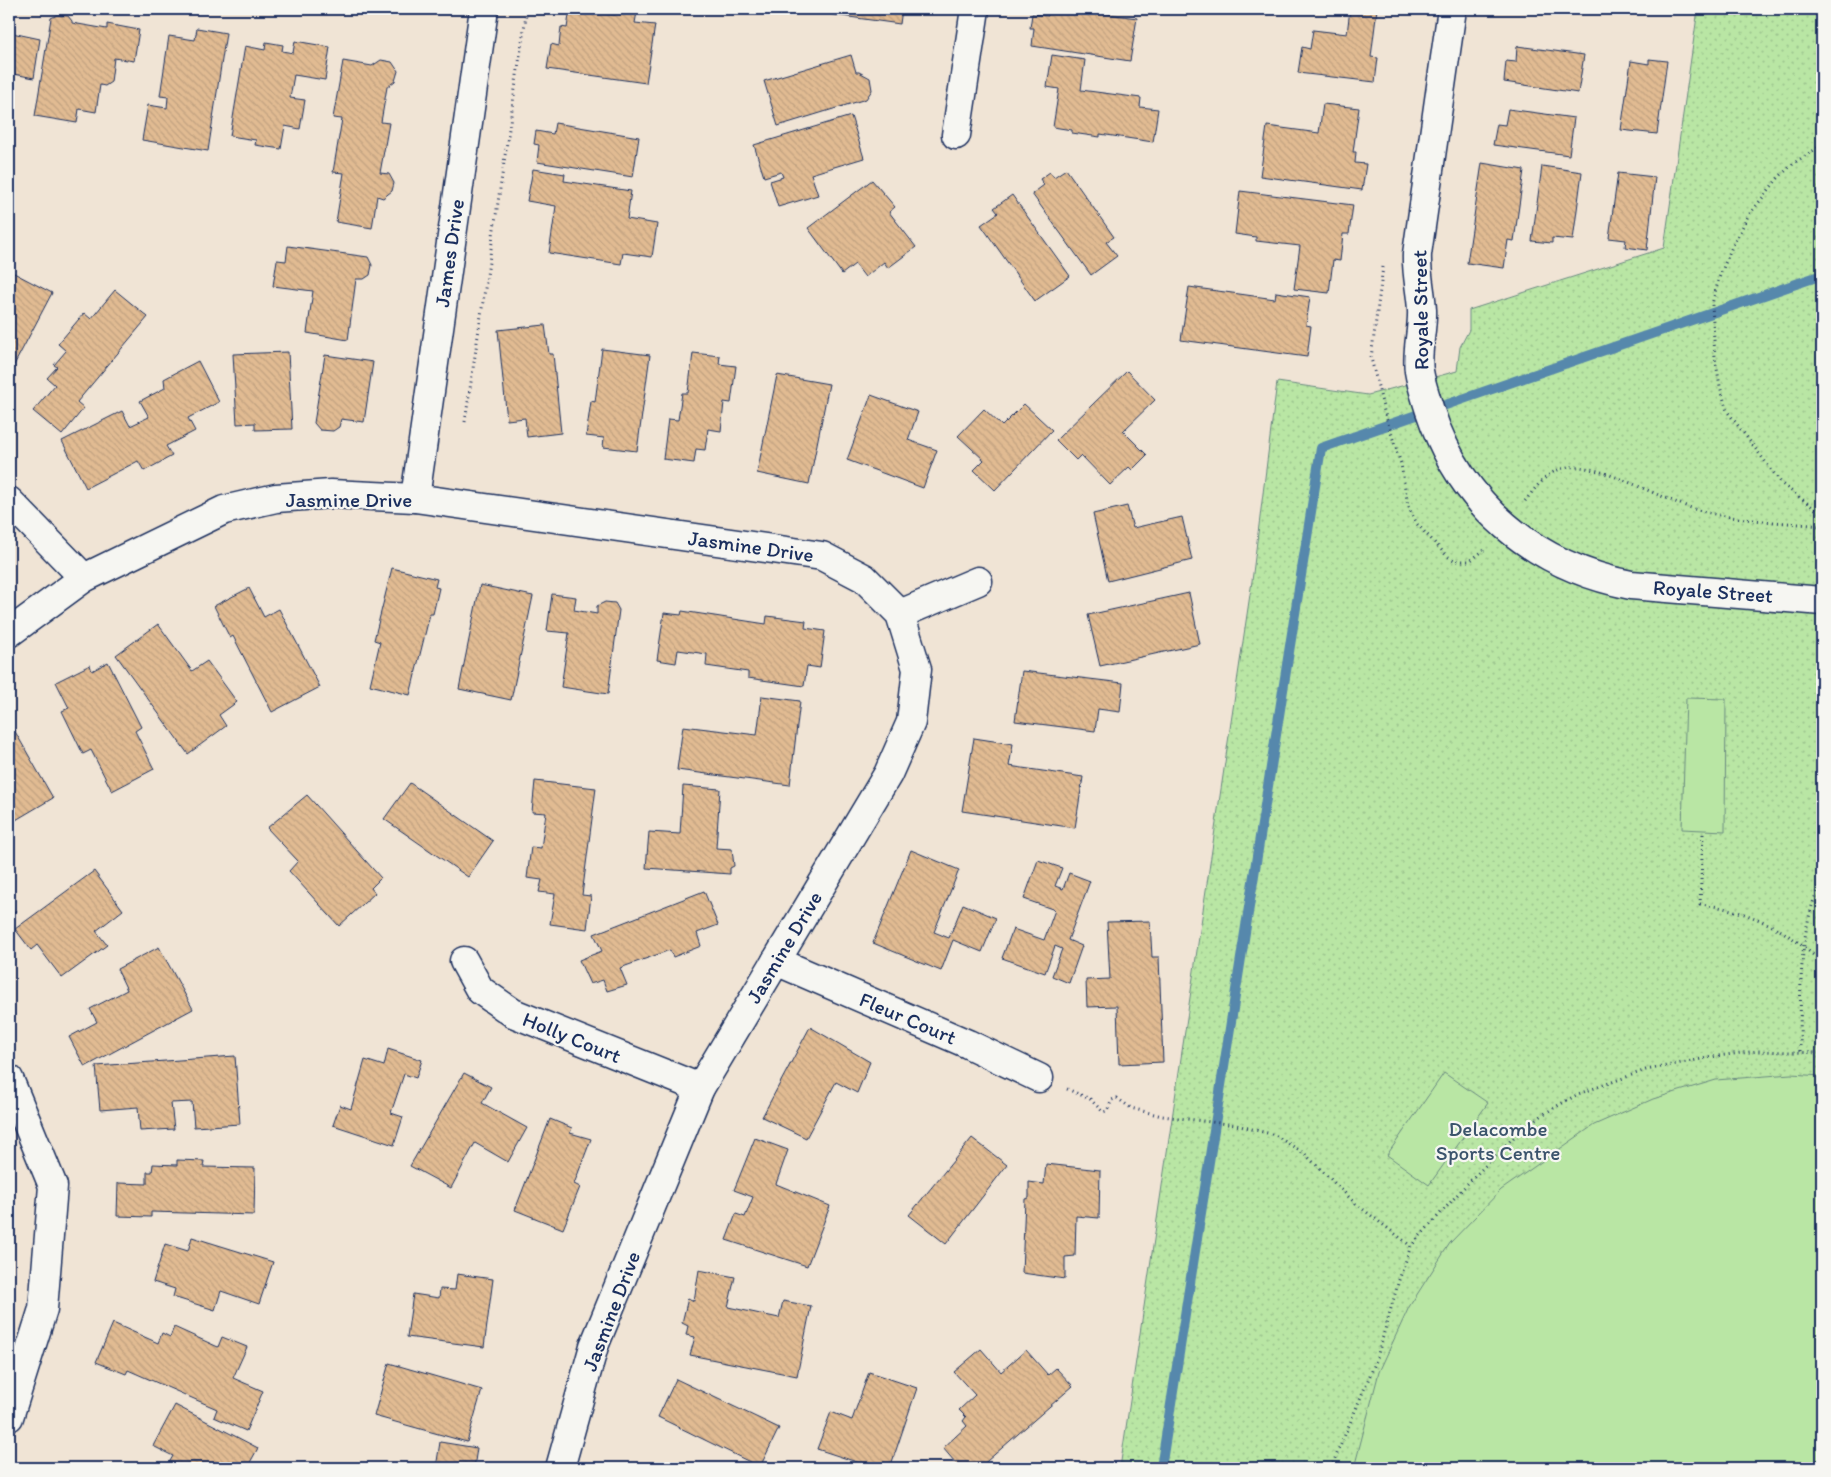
<svg xmlns="http://www.w3.org/2000/svg" width="1831" height="1477" viewBox="0 0 1831 1477" font-family="Itim,sans-serif">
<style>
.park{fill:url(#park-dots);stroke:#6a8a81}
.garden{fill:#b9e6a4;stroke:#6a8a81}
.lines{fill:none;stroke-linecap:round;stroke-linejoin:round}
.stream{stroke:#5788ac;stroke-width:10}
.building{fill:url(#building-back-hatch);stroke:#1b2f5e}
.minor-casing{stroke:#1b2f5e;stroke-width:31}
.path{stroke:#1b2f5e;stroke-width:3;stroke-dasharray:1 4;stroke-linecap:butt}
.minor{stroke:#f6f6f2;stroke-width:28}
.labels{text-anchor:middle;dominant-baseline:central;stroke-width:4.5;stroke-linejoin:round;paint-order:stroke}
.street-label{font-size:21px;fill:#1b2f5e;stroke:#f6f6f2}
.park-label{font-size:21px;fill:#3b546c;stroke:#f6f6f2}
</style>
<defs>
<pattern id="park-dots" width="8" height="8" patternUnits="userSpaceOnUse" patternTransform="scale(1.25)"><rect width="8" height="8" fill="#b9e6a4"/><path d="M2 2h.1M6 6h.1" fill="none" stroke="#9ec690" stroke-width="1.8" stroke-linecap="round"/></pattern>
<pattern id="building-back-hatch" width="6" height="6" patternUnits="userSpaceOnUse" patternTransform="scale(1.25)"><rect width="6" height="6" fill="#e1bb92"/><path d="M-1 5l2 2M0 0l6 6M5-1l2 2" fill="none" stroke="#c0a180"/></pattern>
</defs>
<rect width="100%" height="100%" fill="#f0e4d5"/>
<filter id="ink" filterUnits="userSpaceOnUse"><feTurbulence type="fractalNoise" baseFrequency=".02" numOctaves="2"/><feDisplacementMap in="SourceGraphic" scale="10" xChannelSelector="R" yChannelSelector="G"/><feConvolveMatrix kernelMatrix="1 2 1 2 8 2 1 2 1" color-interpolation-filters="sRGB"/></filter>
<g filter="url(#ink)">
<polygon class="park" points="1698,9 1822,9 1822,1468 1120,1468 1252,581 1277,382 1368,395 1457,371 1460,347 1469,330 1469,310 1664,248"/>
<g class="garden">
<polygon points="1686,698 1726,699 1725,831 1682,829"/>
<polygon points="1444,1073 1488,1103 1429,1185 1387,1155"/>
<polygon points="1791,1074 1822,1076 1822,1468 1354,1468 1379,1372 1409,1307 1450,1243 1501,1190 1594,1125 1653,1099 1716,1080"/>
</g>
<g class="lines">
<polyline class="stream" points="1161,1468 1321,448 1822,275"/>
</g>
<g class="building">
<polygon points="570,9 615,15 618,9 637,12 635,23 655,25 646,83 547,69 551,44 559,46 561,27 567,28"/>
<polygon points="821,9 902,9 900,24 820,13"/>
<polygon points="1049,9 1071,9 1137,18 1130,61 1032,46 1034,28 1030,28 1032,14 1048,16"/>
<polygon points="1350,9 1377,9 1371,57 1378,58 1375,82 1298,73 1302,47 1310,49 1313,30 1347,34"/>
<polygon points="57,15 68,16 72,21 72,23 107,29 107,24 139,30 134,61 114,58 111,82 105,86 100,85 96,112 79,109 77,123 35,116 51,18"/>
<polygon points="9,21 14,22 12,33 40,39 34,78 9,73"/>
<polygon points="197,28 226,33 208,151 142,140 148,105 167,108 168,97 160,96 169,36 195,40"/>
<polygon points="295,41 330,47 325,80 294,75 290,98 305,100 300,129 285,126 281,149 255,145 256,140 230,136 245,46 265,50 266,42 283,45 282,51 293,53"/>
<polygon points="1517,46 1584,55 1578,93 1504,82 1506,61 1516,62"/>
<polygon points="851,55 856,72 859,72 870,78 872,90 866,99 778,126 764,81"/>
<polygon points="1052,55 1085,60 1081,90 1141,98 1140,107 1158,109 1153,142 1100,134 1100,137 1072,133 1072,130 1053,127 1059,89 1047,87"/>
<polygon points="1649,59 1667,61 1657,134 1621,130 1631,61 1649,64"/>
<polygon points="381,60 392,62 398,71 395,81 387,87 381,122 389,123 380,173 389,174 394,183 392,191 383,198 377,196 372,228 336,222 344,173 333,172 342,119 333,118 343,61 372,66"/>
<polygon points="1323,104 1359,108 1353,152 1356,152 1355,163 1366,164 1362,190 1260,176 1267,126 1319,133"/>
<polygon points="1508,109 1574,118 1569,155 1493,145 1497,124 1505,125"/>
<polygon points="851,116 864,158 811,174 818,195 778,207 770,181 783,177 781,172 764,177 754,145"/>
<polygon points="555,123 639,137 633,177 537,162 539,145 534,144 536,131 553,134"/>
<polygon points="1482,163 1524,170 1514,241 1508,240 1504,268 1467,263"/>
<polygon points="1542,166 1582,172 1573,240 1552,238 1552,243 1532,241"/>
<polygon points="533,169 565,174 564,181 631,191 627,219 657,224 652,257 623,253 621,264 549,253 556,206 527,201"/>
<polygon points="1066,169 1114,237 1106,242 1117,256 1091,275 1032,194 1044,185 1040,179 1050,172 1054,177"/>
<polygon points="1618,173 1655,177 1647,250 1625,247 1626,240 1609,238"/>
<polygon points="872,180 895,207 889,212 916,247 888,268 884,262 865,277 855,264 842,274 808,228"/>
<polygon points="1240,191 1353,205 1349,234 1343,234 1340,261 1333,260 1329,293 1294,289 1300,246 1256,241 1256,237 1235,234"/>
<polygon points="1012,195 1070,276 1035,301 981,225 998,213 994,208"/>
<polygon points="288,246 368,257 372,265 370,275 364,279 356,279 348,340 307,333 313,291 273,286 277,260 286,261"/>
<polygon points="12,272 52,293 13,367 9,365 9,278"/>
<polygon points="1189,287 1275,299 1276,292 1310,297 1306,325 1311,326 1307,357 1181,340"/>
<polygon points="115,290 148,317 77,402 84,408 62,435 33,411 55,385 47,378 57,367 54,365 66,351 58,344 84,313 91,319"/>
<polygon points="545,325 549,354 553,354 561,433 527,437 525,418 507,420 498,330"/>
<polygon points="602,349 650,355 637,451 603,447 604,438 586,436 591,401 595,402"/>
<polygon points="288,352 292,429 255,430 255,423 237,424 233,354"/>
<polygon points="693,353 720,356 719,364 736,366 731,403 724,402 721,431 708,429 705,450 696,449 694,463 663,459 668,419 678,420 682,393 688,393"/>
<polygon points="325,355 373,362 364,422 341,419 339,427 333,431 320,430 314,423"/>
<polygon points="198,361 219,402 188,418 195,431 166,446 172,456 144,471 138,461 86,488 62,441 122,411 130,426 149,417 140,401 165,388 164,379"/>
<polygon points="1127,371 1155,400 1123,431 1147,455 1132,470 1129,467 1110,485 1081,455 1076,460 1056,440"/>
<polygon points="777,375 829,384 809,484 757,473"/>
<polygon points="871,395 918,412 908,440 937,450 923,488 847,460"/>
<polygon points="1024,404 1052,430 995,490 974,470 984,460 958,436 984,409 1002,426"/>
<polygon points="1127,506 1133,528 1182,517 1192,560 1108,581 1093,514"/>
<polygon points="392,568 437,579 435,587 439,588 433,614 430,614 410,695 370,685 380,642 374,640"/>
<polygon points="480,585 533,596 511,700 459,689"/>
<polygon points="249,588 264,617 279,609 320,687 272,712 233,636 230,638 214,606"/>
<polygon points="1189,593 1200,644 1100,666 1088,615"/>
<polygon points="552,594 576,597 574,610 597,614 597,606 605,602 615,603 619,610 608,694 561,687 569,633 547,631"/>
<polygon points="682,611 766,624 767,616 806,621 805,628 825,631 820,668 807,666 804,686 748,678 748,672 706,666 707,654 678,650 676,663 657,660 664,613 681,615"/>
<polygon points="158,624 192,671 207,661 237,702 219,715 226,726 188,754 116,655"/>
<polygon points="108,662 141,727 135,731 154,769 112,791 91,750 83,754 62,711 69,708 56,682 90,665 92,671"/>
<polygon points="1022,671 1123,683 1120,712 1098,709 1095,731 1015,721"/>
<polygon points="762,696 800,701 790,785 677,770 683,726 757,735"/>
<polygon points="9,721 53,798 9,824"/>
<polygon points="974,738 1013,744 1009,766 1083,777 1075,828 962,811"/>
<polygon points="535,781 596,788 582,895 591,896 587,929 550,924 555,894 539,892 542,880 527,878 531,847 541,848 546,813 532,812"/>
<polygon points="410,783 493,841 468,877 384,819"/>
<polygon points="683,786 720,789 716,848 732,849 734,866 730,868 730,874 646,868 649,832 680,834"/>
<polygon points="307,795 381,878 371,888 375,893 339,926 289,871 298,861 267,828"/>
<polygon points="911,850 959,870 934,932 949,938 963,904 996,918 982,952 953,940 941,971 873,943"/>
<polygon points="1038,860 1062,868 1055,886 1063,889 1069,873 1090,881 1068,940 1082,946 1069,983 1052,976 1062,949 1055,946 1045,973 1002,958 1013,929 1044,940 1055,910 1024,899"/>
<polygon points="94,871 123,910 96,931 107,945 62,978 37,945 31,950 15,929"/>
<polygon points="704,891 718,925 697,933 701,946 673,957 670,950 620,968 627,985 607,991 603,980 590,984 579,960 602,951 594,934"/>
<polygon points="9,904 16,911 9,917"/>
<polygon points="1150,921 1152,957 1159,957 1163,1062 1119,1064 1117,1006 1087,1007 1086,980 1110,979 1107,922"/>
<polygon points="159,947 193,1009 85,1067 69,1037 97,1022 90,1009 127,990 117,969"/>
<polygon points="810,1027 870,1062 857,1093 836,1082 806,1138 762,1117"/>
<polygon points="388,1049 422,1060 416,1078 404,1074 391,1113 403,1117 394,1145 333,1125 340,1105 351,1109 365,1060 384,1066"/>
<polygon points="235,1056 240,1124 194,1127 192,1102 171,1103 174,1129 140,1131 138,1107 100,1110 96,1066"/>
<polygon points="464,1073 491,1087 482,1103 527,1128 508,1162 475,1143 451,1188 410,1166"/>
<polygon points="550,1119 572,1128 570,1133 591,1139 574,1184 580,1187 563,1229 515,1210"/>
<polygon points="755,1138 788,1150 776,1184 830,1206 807,1266 726,1240 736,1214 745,1217 753,1197 734,1190"/>
<polygon points="972,1138 1007,1165 946,1244 909,1215"/>
<polygon points="177,1160 204,1161 203,1167 255,1168 254,1215 151,1212 151,1217 117,1216 118,1183 147,1184 147,1172 152,1172 153,1164 177,1165"/>
<polygon points="1046,1164 1100,1170 1099,1218 1076,1216 1075,1256 1065,1257 1065,1279 1022,1273 1025,1199 1029,1198 1029,1182 1044,1184"/>
<polygon points="192,1237 273,1262 259,1304 221,1291 215,1310 173,1297 175,1289 153,1282 165,1244 188,1251"/>
<polygon points="699,1270 735,1277 728,1307 779,1318 783,1301 811,1306 797,1376 690,1355 695,1337 686,1335 688,1326 682,1323 688,1298 694,1301"/>
<polygon points="457,1274 493,1279 484,1347 407,1337 413,1294 439,1298 440,1289 455,1290"/>
<polygon points="113,1323 158,1343 162,1333 170,1337 174,1327 218,1347 222,1337 247,1347 233,1378 263,1391 246,1431 214,1417 217,1409 128,1370 126,1374 96,1362"/>
<polygon points="981,1349 1001,1372 1026,1350 1048,1375 1056,1368 1073,1386 979,1468 960,1468 943,1448 967,1426 963,1421 966,1417 959,1410 975,1395 954,1372"/>
<polygon points="389,1363 482,1390 467,1442 374,1416"/>
<polygon points="869,1372 917,1388 890,1468 875,1468 817,1449 831,1412 852,1420"/>
<polygon points="676,1379 779,1428 760,1467 658,1417"/>
<polygon points="175,1405 258,1448 247,1468 166,1468 173,1456 153,1446"/>
<polygon points="440,1442 477,1448 474,1468 436,1468"/>
</g>
<g class="lines">
<g class="minor-casing">
<g id="minor">
<path d="M 1452,9 L 1417,254 C 1416,273 1421,291 1422,310 C 1423,330 1416,351 1419,371 C 1421,384 1426,398 1430,411 C 1461,505 1534,566 1631,585 L 1822,601"/>
<polyline points="956,135 975,9"/>
<polyline points="415,498 484,9"/>
<polyline points="9,501 84,578"/>
<polyline points="900,614 978,581"/>
<polyline points="9,633 84,578 224,510 276,498 331,494 415,498 822,556 864,578 900,614 917,669 911,722 888,774 700,1088 594,1346 560,1468"/>
<polyline points="464,961 480,990 513,1013 700,1088"/>
<polyline points="776,961 968,1044 1039,1078"/>
<polyline points="9,1079 53,1186 43,1309 9,1417"/>
</g>
</g>
<g class="path">
<polyline points="1822,145 1794,163 1779,177 1748,216 1731,249 1719,278 1712,304 1715,357 1720,386 1727,411 1782,484 1822,514"/>
<polyline points="1383,267 1371,358 1384,411 1401,464 1408,506 1417,524 1447,556 1456,561 1470,561 1484,550"/>
<polyline points="465,422 527,9"/>
<path d="M 1525,501 C 1536,487 1548,470 1568,467 C 1600,463 1664,501 1698,510 C 1738,521 1781,522 1822,526"/>
<path d="M 1703,834 L 1700,904 C 1734,908 1767,920 1795,940 C 1804,947 1813,955 1822,962"/>
<path d="M 1800,1051 C 1801,995 1797,932 1822,880"/>
<polyline points="1067,1089 1090,1099 1103,1112 1107,1111 1112,1100 1117,1098 1131,1108 1162,1116 1236,1125 1275,1135 1305,1154 1356,1204 1411,1246"/>
<polyline points="1331,1468 1376,1361 1399,1280 1411,1246 1467,1184 1522,1129 1547,1112 1578,1094 1646,1070 1717,1056 1758,1051 1822,1053"/>
</g>
<use href="#minor" class="minor"/>
</g>
</g>
<g class="labels">
<g class="street-label">
<text transform="translate(449 253) rotate(-82)">James Drive</text>
<text transform="translate(1420 310) rotate(-91)">Royale Street</text>
<text x="349" y="499">Jasmine Drive</text>
<text transform="translate(751 546) rotate(8)">Jasmine Drive</text>
<text transform="translate(1713 591) rotate(4)">Royale Street</text>
<text transform="translate(784 947) rotate(-59)">Jasmine Drive</text>
<text transform="translate(908 1018) rotate(23)">Fleur Court</text>
<text transform="translate(572 1037) rotate(22)">Holly Court</text>
<text transform="translate(611 1311) rotate(-69)">Jasmine Drive</text>
</g>
<g class="park-label">
<text x="1498" y="1128">Delacombe<tspan x="1498" dy="24">Sports Centre</tspan></text>
</g>
</g>
<rect width="1831" height="1477" fill="none" stroke="#f6f6f2" stroke-width="30"/>
<rect x="15" y="15" width="1801" height="1447" fill="none" stroke="#1b2f5e" stroke-width="2" filter="url(#ink)"/>
</svg>
